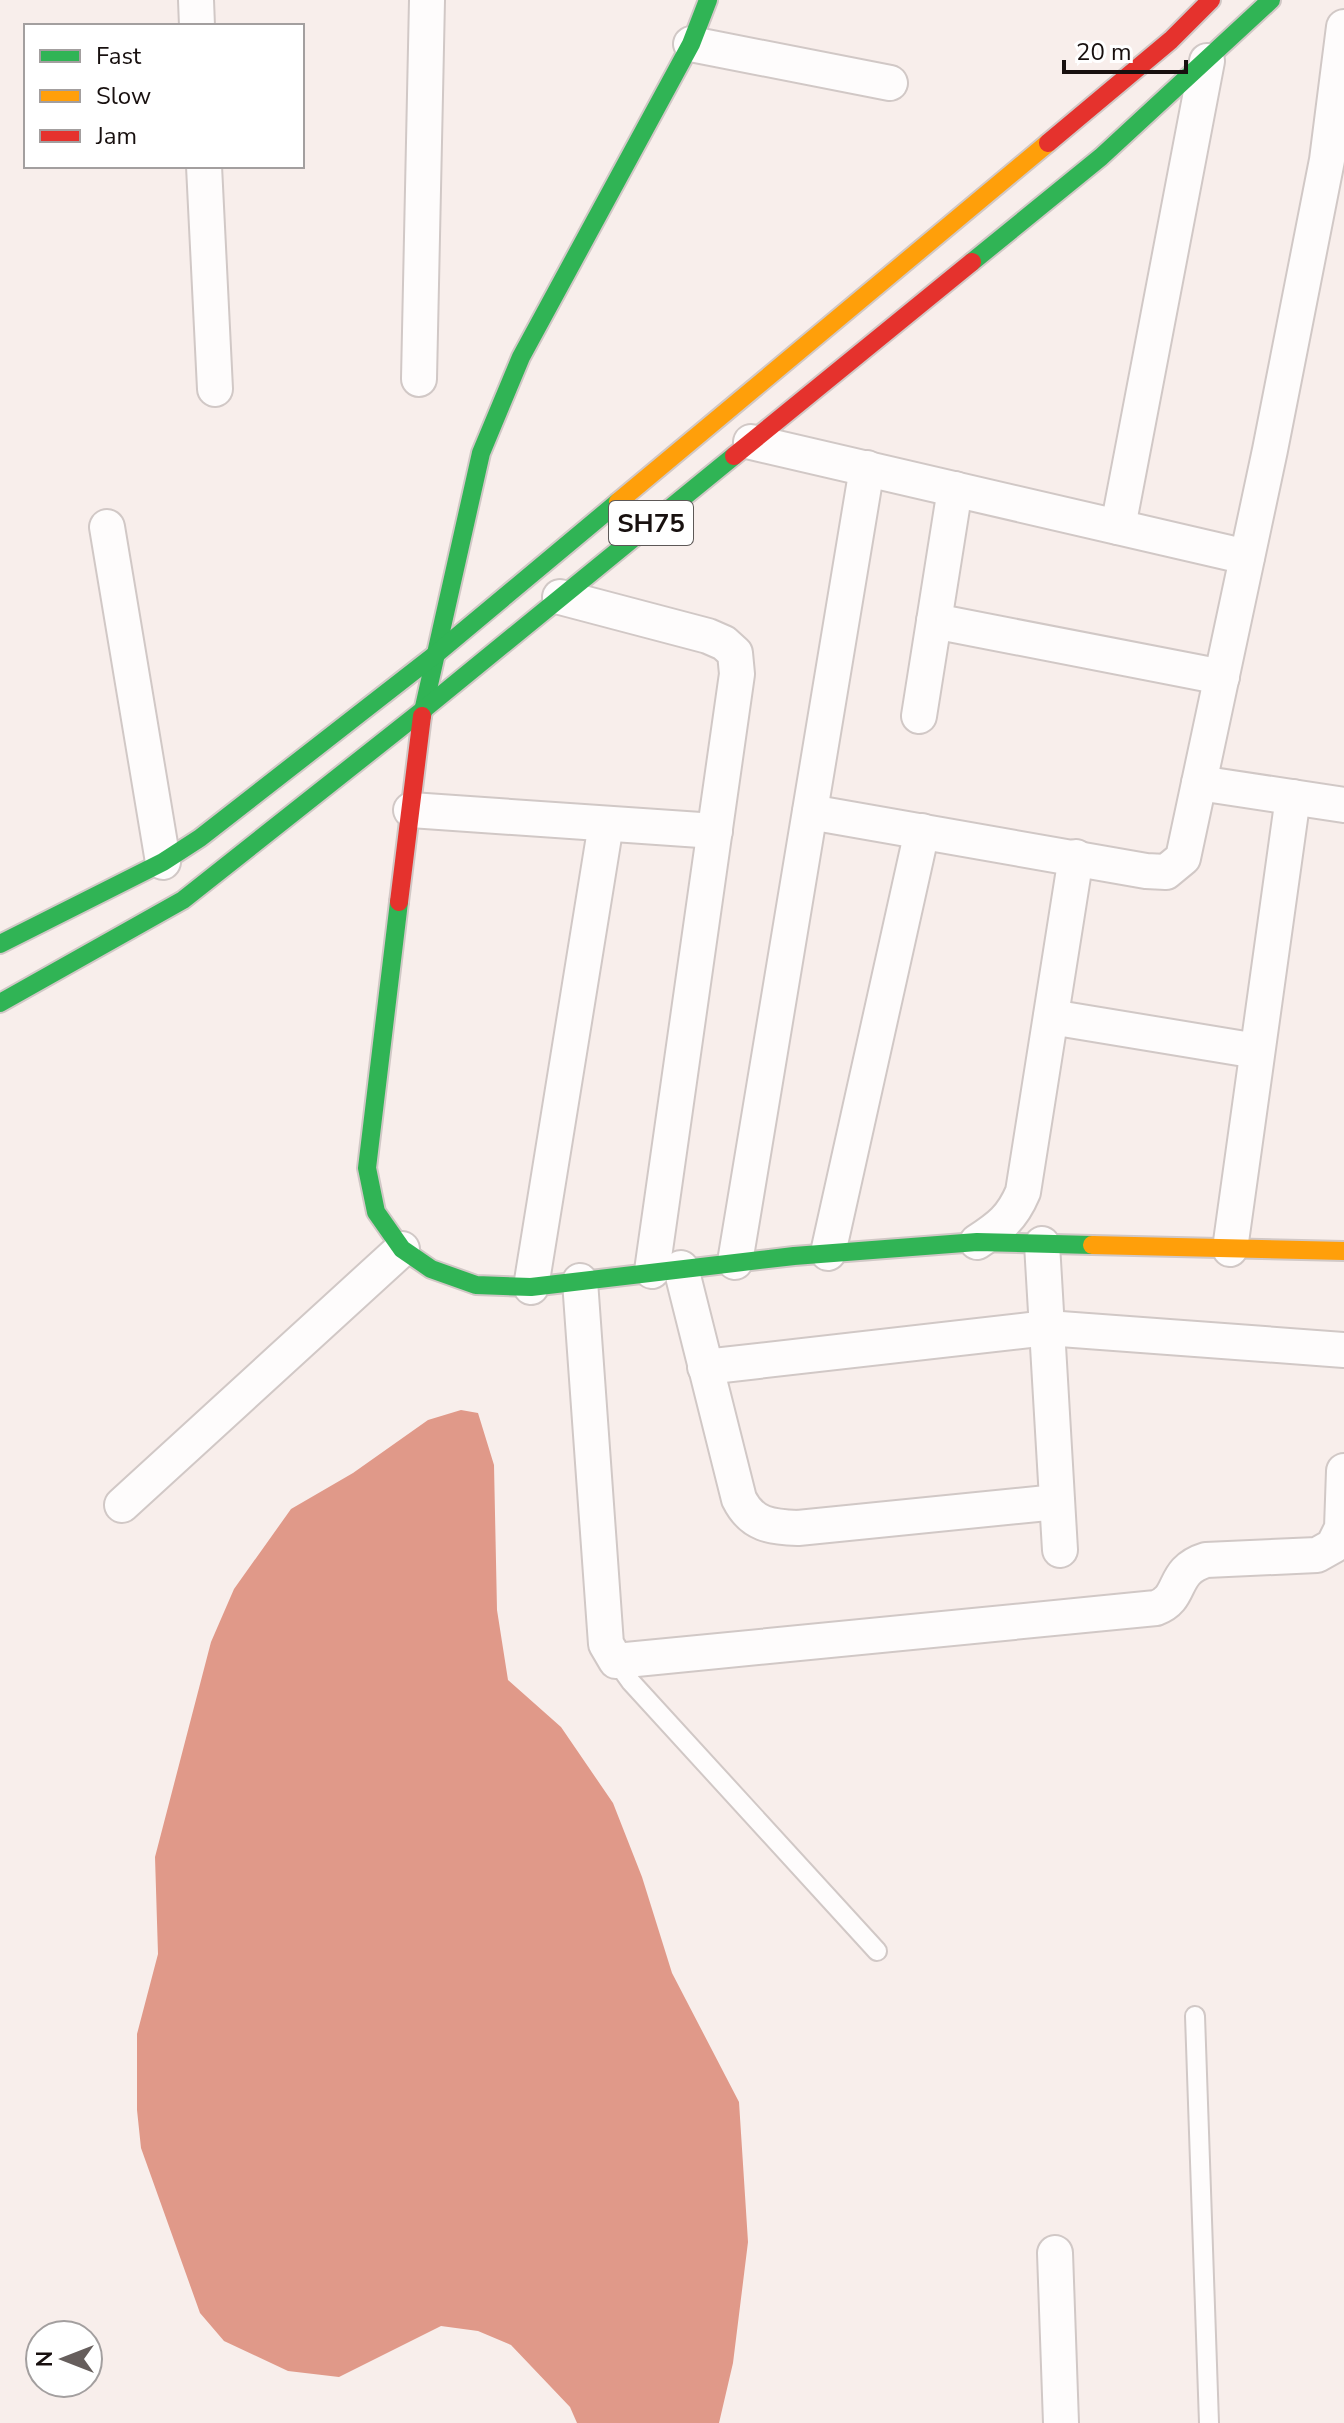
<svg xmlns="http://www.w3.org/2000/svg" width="1344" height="2423" viewBox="0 0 1344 2423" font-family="'Nunito Sans',sans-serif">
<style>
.water{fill:#e09989}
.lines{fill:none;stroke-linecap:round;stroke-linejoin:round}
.lane-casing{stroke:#d1c8c6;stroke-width:22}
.street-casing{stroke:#d1c8c6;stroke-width:38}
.fast-casing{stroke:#d1c8c6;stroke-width:22}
.slow-casing{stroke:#d1c8c6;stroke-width:22}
.jam-casing{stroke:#d1c8c6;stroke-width:22}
.lane{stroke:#fefcfc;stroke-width:18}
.street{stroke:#fefcfc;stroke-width:34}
.fast{stroke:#30b455;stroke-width:18}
.slow{stroke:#ff9f0a;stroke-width:18}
.jam{stroke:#e5322d;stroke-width:18}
.labels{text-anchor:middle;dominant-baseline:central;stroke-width:7;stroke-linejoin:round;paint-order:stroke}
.shield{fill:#fff;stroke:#5d5857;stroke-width:2}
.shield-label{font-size:26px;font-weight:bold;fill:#18100f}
</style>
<rect width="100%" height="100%" fill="#f8eeeb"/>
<polygon class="water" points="461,1410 478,1413 494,1465 497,1610 508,1680 561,1727 613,1803 642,1877 672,1973 739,2102 748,2242 733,2363 719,2423 577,2423 570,2407 511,2345 478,2331 441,2326 339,2377 288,2371 224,2341 200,2313 141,2148 137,2110 137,2034 158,1954 155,1857 211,1642 234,1589 291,1509 353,1473 428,1420"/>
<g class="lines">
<g class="lane-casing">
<g id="lane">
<polyline points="616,1661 631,1682 877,1951"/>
<polyline points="1195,2016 1209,2423"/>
</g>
</g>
<g class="street-casing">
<g id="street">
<polyline points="196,0 197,26"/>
<polyline points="691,44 890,83"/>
<polyline points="204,166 215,389"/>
<polyline points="419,379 427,0"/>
<polyline points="751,442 1247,557"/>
<polyline points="107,527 163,862"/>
<polyline points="1118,527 1207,61"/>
<polyline points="560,597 708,636 724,643 735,653 737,674 652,1271"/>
<polyline points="934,621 1222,677"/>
<polyline points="919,716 955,489"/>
<polyline points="1199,783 1344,805"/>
<polyline points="411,810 715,831"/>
<polyline points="810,812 1146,871 1166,872 1183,858 1270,450 1327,160 1344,27"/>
<polyline points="1051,1017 1257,1051"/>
<path d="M 977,1242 C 1000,1227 1012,1218 1023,1192 L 1076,857"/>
<polyline points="1042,1244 1060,1550"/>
<polyline points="1230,1249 1293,797"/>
<polyline points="828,1253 922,831"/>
<polyline points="735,1262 867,468"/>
<path d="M 681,1268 L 739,1499 C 752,1525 771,1527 798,1528 L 1057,1502"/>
<path d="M 580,1281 L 606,1644 L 616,1661 L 1156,1608 C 1184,1598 1170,1571 1206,1560 L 1317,1555 L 1333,1546 L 1342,1528 L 1344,1471"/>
<polyline points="531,1287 606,824"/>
<polyline points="705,1367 1047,1328 1344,1350"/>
<polyline points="122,1505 402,1249"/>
<polyline points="1055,2253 1061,2423"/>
</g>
</g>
<g class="fast-casing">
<g id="fast">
<polyline points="972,262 1101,157 1271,0"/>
<polyline points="422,716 481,453 521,357 691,44 708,0"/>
<polyline points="399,902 367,1168 376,1212 402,1249 431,1269 476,1285 531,1287 794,1256 977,1242 1092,1245"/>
<polyline points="0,944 163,862 200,838 436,654 618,502"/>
<polyline points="0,1003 183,900 423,710 734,456"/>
</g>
</g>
<g class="slow-casing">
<g id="slow">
<polyline points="618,502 1048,143"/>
<polyline points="1092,1245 1344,1251"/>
</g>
</g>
<g class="jam-casing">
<g id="jam">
<polyline points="1048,143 1171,40 1211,0"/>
<polyline points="734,456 972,262"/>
<polyline points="399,902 422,716"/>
</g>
</g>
<use href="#lane" class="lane"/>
<use href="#street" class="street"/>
<use href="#fast" class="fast"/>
<use href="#slow" class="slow"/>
<use href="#jam" class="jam"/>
</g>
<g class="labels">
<rect class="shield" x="609" y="501" width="84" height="44" rx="6"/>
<g class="shield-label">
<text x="651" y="523">SH75</text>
</g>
</g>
<rect x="24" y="24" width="280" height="144" fill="#ffffff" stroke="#a39f9f" stroke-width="2"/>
<rect x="40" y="50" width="40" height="12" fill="#30b455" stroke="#a39f9f" stroke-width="2"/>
<text x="96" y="64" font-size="24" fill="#18100f">Fast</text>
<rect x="40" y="90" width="40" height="12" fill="#ff9f0a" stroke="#a39f9f" stroke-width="2"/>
<text x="96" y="104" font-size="24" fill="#18100f">Slow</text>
<rect x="40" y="130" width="40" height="12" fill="#e5322d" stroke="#a39f9f" stroke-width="2"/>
<text x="96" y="144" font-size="24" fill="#18100f">Jam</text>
<g transform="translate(64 2359) rotate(270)"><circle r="38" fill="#ffffff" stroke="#a39f9f" stroke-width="2"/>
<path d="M0-6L14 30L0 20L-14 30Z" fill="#665e5c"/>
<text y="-12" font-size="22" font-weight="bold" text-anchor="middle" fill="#18100f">N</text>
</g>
<path d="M1064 60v12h122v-12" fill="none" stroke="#18100f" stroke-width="4"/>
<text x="1076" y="60" font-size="24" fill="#18100f" stroke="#ffffff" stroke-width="6" paint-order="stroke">20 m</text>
</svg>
